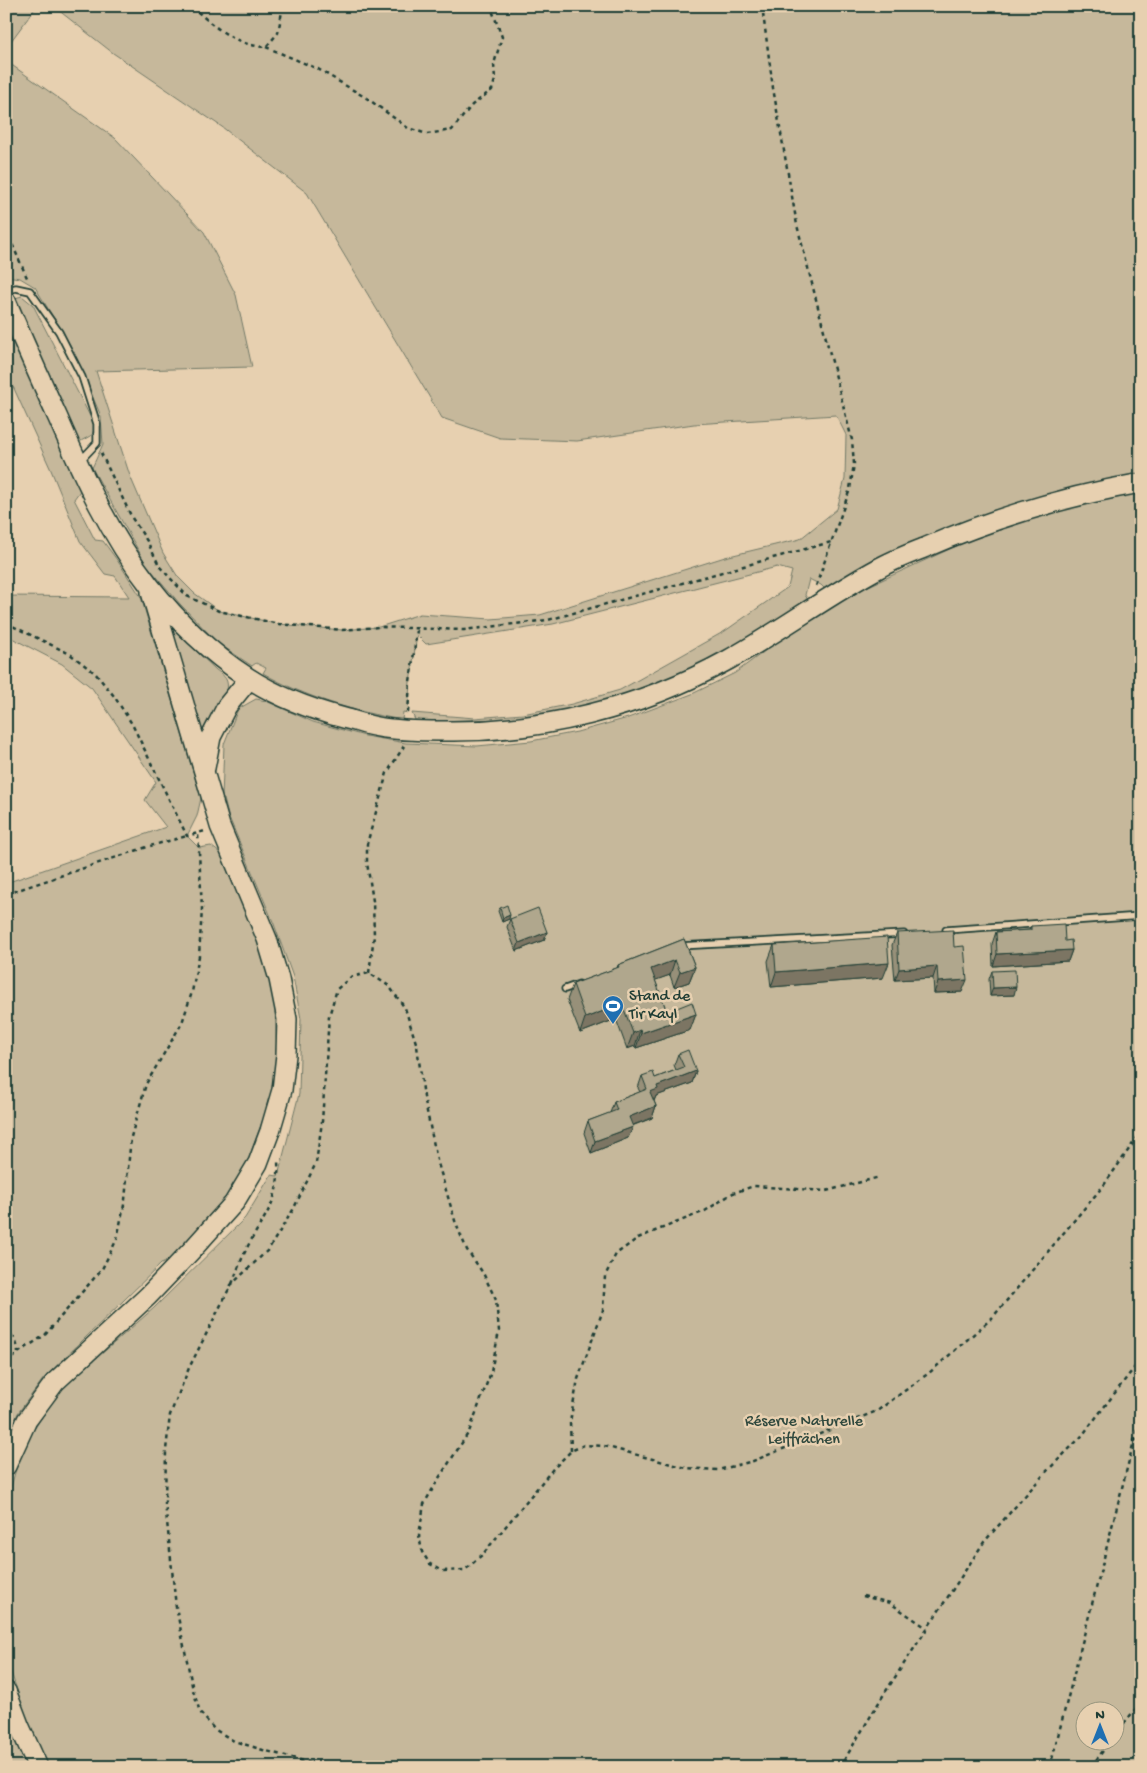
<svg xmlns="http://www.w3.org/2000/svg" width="1147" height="1773" viewBox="0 0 1147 1773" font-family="'Gochi Hand',sans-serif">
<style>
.green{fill:#c6b89b;stroke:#727a68;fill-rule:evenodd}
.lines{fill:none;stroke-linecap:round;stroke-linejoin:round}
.service-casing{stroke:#1f3d34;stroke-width:9}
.primary-casing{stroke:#1f3d34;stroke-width:22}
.path{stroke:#1f3d34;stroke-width:2.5;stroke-dasharray:4 4;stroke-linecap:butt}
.service{stroke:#e7d0b0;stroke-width:5.5}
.primary{stroke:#e7d0b0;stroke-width:19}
.wall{fill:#979079;stroke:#1f3d34}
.shaded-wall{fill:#7b7563;stroke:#1f3d34}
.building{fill:#b0a78d;stroke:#1f3d34}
.labels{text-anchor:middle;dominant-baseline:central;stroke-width:5;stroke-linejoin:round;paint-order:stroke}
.poi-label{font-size:16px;fill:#1f3d34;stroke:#e7d0b0;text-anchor:start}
.park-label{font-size:16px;fill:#30493e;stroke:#e7d0b0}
</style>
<rect width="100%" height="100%" fill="#e7d0b0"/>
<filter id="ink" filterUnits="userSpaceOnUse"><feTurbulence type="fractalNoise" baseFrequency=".02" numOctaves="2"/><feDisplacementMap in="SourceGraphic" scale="10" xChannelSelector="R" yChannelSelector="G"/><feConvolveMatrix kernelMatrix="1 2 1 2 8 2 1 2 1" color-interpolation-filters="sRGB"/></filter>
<g filter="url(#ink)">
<g class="green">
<polygon points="6,6 37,6 11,41 6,54"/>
<path d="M 53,6 L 1141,6 L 1141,473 L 1072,489 L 981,516 L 883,555 L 826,590 L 821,585 L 809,579 L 805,595 L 808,600 L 734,651 L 643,690 L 585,707 L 520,719 L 451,723 L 415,720 L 412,713 L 475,718 L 523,714 L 572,704 L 620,690 L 725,631 L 788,587 L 792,571 L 777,567 L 553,624 L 426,644 L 417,635 L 410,682 L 408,713 L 403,712 L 402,720 C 353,711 306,698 263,673 L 266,668 L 256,663 L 252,666 L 218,643 L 180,604 L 146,564 L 92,468 L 103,444 L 101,416 L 70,345 L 35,287 L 20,278 L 6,276 L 6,61 L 115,138 L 204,232 L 236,295 L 252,367 L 96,371 L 130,476 L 163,553 L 178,577 L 194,593 L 219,611 L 279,624 L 342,630 L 379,627 L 420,614 L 491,619 L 540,615 L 725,557 L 800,539 L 837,509 L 845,479 L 846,435 L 836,415 L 694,424 L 577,441 L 500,438 L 442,418 L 307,193 L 222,127 L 113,53 Z"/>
<polygon points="22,296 33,305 95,426 92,435 79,442 15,298"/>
<polygon points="6,318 82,488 74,499 95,540 103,541 117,560 141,597 201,798 197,816 187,836 199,848 211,846 220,853 260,947 271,981 275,1008 277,1052 271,1098 248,1160 220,1210 168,1261 161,1264 44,1378 18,1413 6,1441 6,883 166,827 145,800 156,782 92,688 62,664 6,635 6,596 129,597 115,576 105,574 80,541 51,470 6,371"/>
<path d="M 1141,492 L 1141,1767 L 49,1767 L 27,1719 L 6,1658 L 6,1505 L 16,1469 L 31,1434 L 59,1391 L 154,1308 L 245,1218 L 271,1175 L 278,1176 L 299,1094 L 301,1019 L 293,977 L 274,924 L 228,815 L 224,799 L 222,799 L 224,744 L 238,709 L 256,699 L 266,701 L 313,722 L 365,736 L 406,743 L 477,746 L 531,741 L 577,732 L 628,718 L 692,694 L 735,673 L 792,631 L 860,590 L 965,542 L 1030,518 L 1100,499 ZM 1084,1710 L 1114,1710 L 1114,1740 L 1084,1740 Z"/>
<path d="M 166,622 L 216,670 C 225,676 229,680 227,691 L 200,736 Z"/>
<polygon points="6,1723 8,1727 27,1767 6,1767"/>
</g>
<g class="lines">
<g class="service-casing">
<g id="service">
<polyline points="6,290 16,288 30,291 59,332 82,377 97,424 97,443 80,461"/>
<polyline points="946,930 1141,916"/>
<polyline points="679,946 904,934"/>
<polyline points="565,989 579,984"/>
</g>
</g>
<g class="primary-casing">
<g id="primary">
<path d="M 6,301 C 23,340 40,379 58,418 C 83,476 110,535 149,585 C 177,621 209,652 247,677 C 276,696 310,709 344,718 C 356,721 367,725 378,727 C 399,731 421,731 442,731 C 541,733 641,708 728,660 C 779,632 827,596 879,568 C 893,560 909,554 924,548 C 994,518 1066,496 1141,483"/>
<polyline points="205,768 211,737 227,706 249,679"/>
<polyline points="6,1466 27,1420 55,1382 148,1296 190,1252 234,1203 258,1163 270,1131 282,1090 286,1055 287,1019 279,979 267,939 220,826 151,592"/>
<polyline points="6,1691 19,1725 38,1767"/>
</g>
</g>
<g class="path">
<path d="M 192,6 C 212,26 237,46 266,47 L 278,33 L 283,6"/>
<polyline points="762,6 773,88 797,225 852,440 854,464 850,489 816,586"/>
<polyline points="266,47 318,69 368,99 408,128 427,134 452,130 472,105 492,90 495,80 494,64 502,37 492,10 489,6"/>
<polyline points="6,230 28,280"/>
<polyline points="101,453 132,518 147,541 160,567 187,596 219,611 279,624 342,630 379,627 464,630 548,620 831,542"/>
<polyline points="6,623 70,654 95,673 114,696 132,724 187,836 205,831"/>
<polyline points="408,713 410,682 417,630"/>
<polyline points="6,894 150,846 187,836"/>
<polyline points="369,973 374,936 373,901 367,863 367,844 387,773 404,746"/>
<path d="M 232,1284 C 237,1271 242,1257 249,1244 C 267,1211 280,1201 278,1160"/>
<path d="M 6,1330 C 14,1336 18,1343 18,1353"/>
<polyline points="6,1363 18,1353 45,1335 102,1269 117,1239 125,1200 131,1137 146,1084 182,1023 192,992 199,956 202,909 198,833"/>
<polyline points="1134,1441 1141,1438"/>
<polyline points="571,1451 570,1422 578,1379 603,1310 605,1276 616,1254 638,1238 705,1211 733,1193 754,1186 826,1191 880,1177"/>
<polyline points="863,1596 890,1603 927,1628"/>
<polyline points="1114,1736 1141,1702"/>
<polyline points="326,1767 263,1750 234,1741 214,1729 200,1712 193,1690 176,1607 165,1503 166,1450 170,1415 189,1368 231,1285 268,1250 293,1210 316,1163 322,1122 329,1016 337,989 351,977 369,973 389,986 405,1008 417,1046 424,1097 437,1160 456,1224 467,1250 483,1273 496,1300 499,1331 491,1372 469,1432 439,1478 424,1504 419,1535 422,1552 430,1564 443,1571 465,1570 483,1554 552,1470 571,1451 584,1445 604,1446 686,1468 718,1470 753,1461 877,1411 929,1373 992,1318 1104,1185 1141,1132"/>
<polyline points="840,1767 884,1694 984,1542 1046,1472 1081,1437 1141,1359"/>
<polyline points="1050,1767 1141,1414"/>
<polyline points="1091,1767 1111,1740"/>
</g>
<use href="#service" class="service"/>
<use href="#primary" class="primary"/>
</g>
<g class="wall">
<polygon points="500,908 509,919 502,922 498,911"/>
<polygon points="510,919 547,932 544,940 516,951 507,927"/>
<polygon points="1031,926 1065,941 1072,950 1068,961 993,966 992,944 996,932 1029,930"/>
<polygon points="897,933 954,947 962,992 934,993 933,978 895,980 892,945"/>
<polygon points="684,939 695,967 689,982 674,987 670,975 655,980 667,1012 696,1014 690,1030 636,1048 635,1046 627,1049 616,1019 580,1033 567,1000 573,984 617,968 618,965"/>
<polygon points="774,945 883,978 771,987 768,961"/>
<polygon points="992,971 1014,995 990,996 989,979"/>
<polygon points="678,1054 696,1071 692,1083 656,1096 654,1101 656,1106 652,1118 632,1126 628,1138 591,1153 584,1133 588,1121 610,1113 614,1102 640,1092 638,1088 642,1076 655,1078 676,1070 674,1065"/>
</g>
<g class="shaded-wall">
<polygon points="510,915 509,919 502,922 503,918"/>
<polygon points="547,932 544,940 516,951 519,943"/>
<polygon points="1072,950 1068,961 993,966 997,954"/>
<polygon points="675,960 670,975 645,984 651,969"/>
<polygon points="889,963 883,978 771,987 776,972"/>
<polygon points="937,966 933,978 895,980 899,969"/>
<polygon points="695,967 689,982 674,987 680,972"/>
<polygon points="967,980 962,992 934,993 938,982"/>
<polygon points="1016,987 1014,995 990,996 993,988"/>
<polygon points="622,1004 616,1019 580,1033 585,1018"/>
<polygon points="696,1014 690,1030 636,1048 641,1033"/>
<polygon points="640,1030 635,1046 627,1049 633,1033"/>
<polygon points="696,1071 692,1083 656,1096 654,1101 645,1104 650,1092 657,1086"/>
<polygon points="656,1106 652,1118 625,1128 629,1117"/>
<polygon points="633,1127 628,1138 591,1153 595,1141"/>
</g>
<g class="building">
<polygon points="507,905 510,915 503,918 500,908"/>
<polygon points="538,908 547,932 519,943 510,919"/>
<polygon points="1064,924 1065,941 1071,940 1072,950 997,954 996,932 1031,930 1031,926"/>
<polygon points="953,930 954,947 964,946 967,980 938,982 937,966 899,969 897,933"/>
<polygon points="887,937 889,963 776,972 774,945"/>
<polygon points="684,939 695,967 680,972 675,960 651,969 667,1012 692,1002 696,1014 641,1033 640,1030 633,1033 622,1004 585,1018 573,984 619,967 618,965"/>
<polygon points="1015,970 1016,987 993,988 992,971"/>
<polygon points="688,1050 696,1071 657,1086 658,1089 650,1092 656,1106 629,1117 633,1127 595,1141 588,1121 617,1110 614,1102 647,1089 642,1076 653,1072 655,1078 684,1067 678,1054"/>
</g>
</g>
<defs>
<g id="stadium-pin" transform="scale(1.125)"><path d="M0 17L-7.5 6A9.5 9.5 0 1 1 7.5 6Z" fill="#1f6fb2" stroke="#e7d0b0"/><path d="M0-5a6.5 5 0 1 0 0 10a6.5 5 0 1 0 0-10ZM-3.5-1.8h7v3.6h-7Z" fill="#fff"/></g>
</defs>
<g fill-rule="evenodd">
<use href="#stadium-pin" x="613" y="1006"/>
</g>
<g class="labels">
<g class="poi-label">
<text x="629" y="997">Stand de<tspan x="629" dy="18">Tir Kayl</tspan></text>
</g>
<g class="park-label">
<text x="804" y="1422">Réserve Naturelle<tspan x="804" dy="18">Leiffrächen</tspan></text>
</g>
</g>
<rect width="1147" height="1773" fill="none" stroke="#e7d0b0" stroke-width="25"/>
<rect x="12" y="12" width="1122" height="1748" fill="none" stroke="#1f3d34" stroke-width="2" filter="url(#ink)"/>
<g transform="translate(1100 1726)"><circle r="24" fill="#e7d0b0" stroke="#97957e"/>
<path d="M0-4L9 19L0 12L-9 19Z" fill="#1f6fb2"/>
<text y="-8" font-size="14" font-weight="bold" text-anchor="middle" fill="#1f3d34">N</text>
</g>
</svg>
